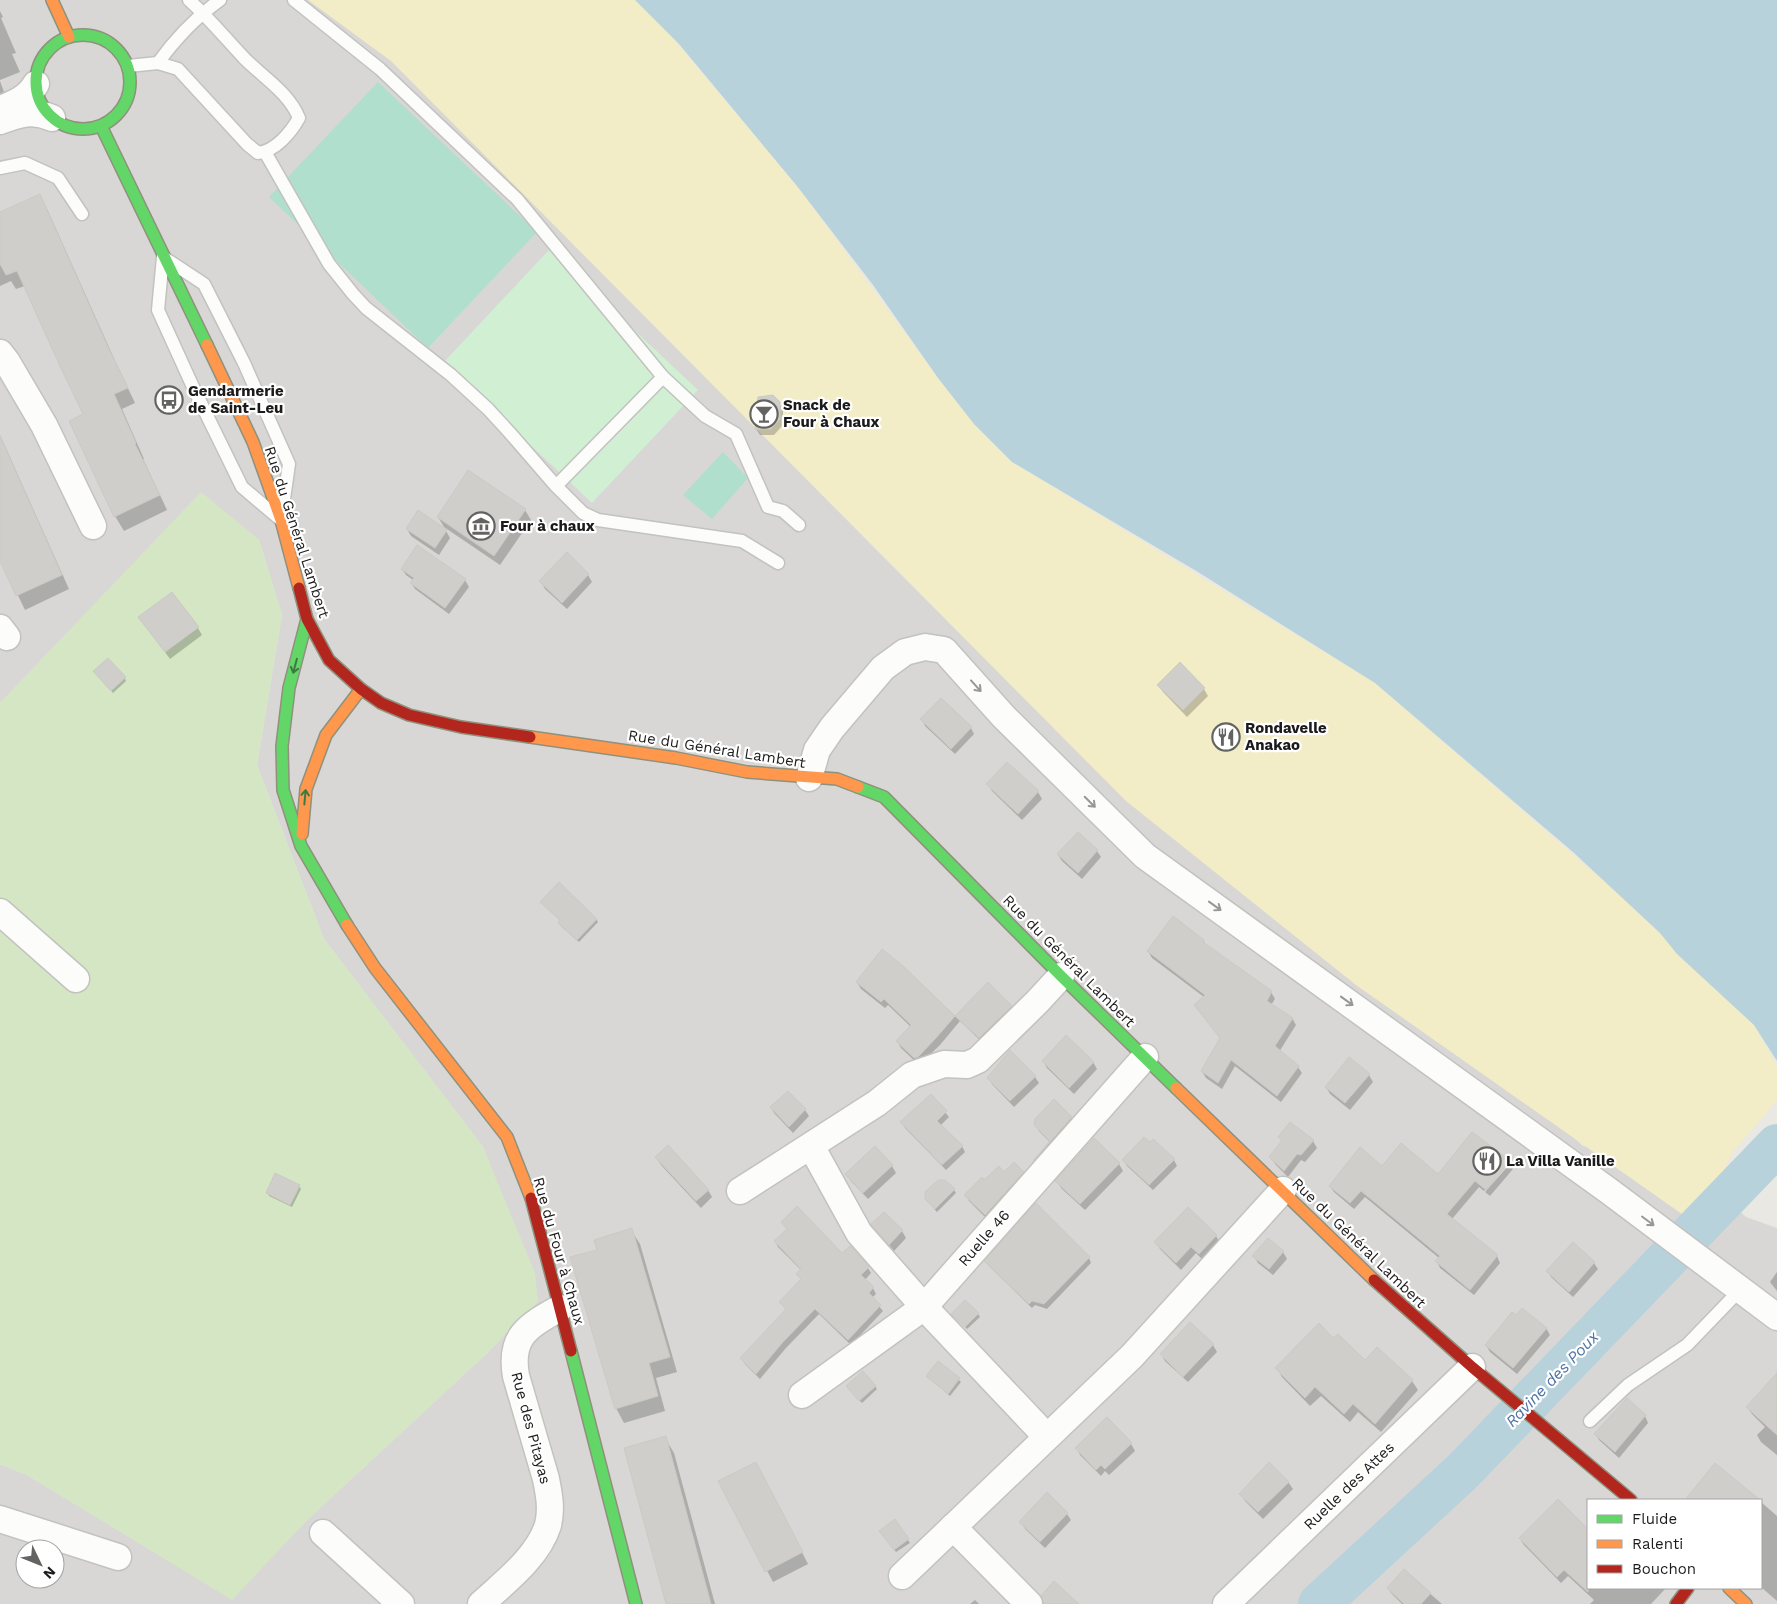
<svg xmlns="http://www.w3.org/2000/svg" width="1777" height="1604" viewBox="0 0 1777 1604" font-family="'Work Sans',sans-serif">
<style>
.residential{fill:#d8d7d5;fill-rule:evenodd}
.grass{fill:#d4e6c3}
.sand{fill:#f2ecc7}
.park{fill:#d1efd3}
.pitch{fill:#b0dfce}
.water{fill:#b8d2db}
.shadow{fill:#0003}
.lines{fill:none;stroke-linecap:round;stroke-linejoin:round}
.river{stroke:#b8d2db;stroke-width:42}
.building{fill:#d0ceca;stroke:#ccc9c5}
.lane-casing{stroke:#c2c2bf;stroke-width:15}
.street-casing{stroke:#c2c2bf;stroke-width:29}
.fast-casing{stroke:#8f917d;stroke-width:14}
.slow-casing{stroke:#8f917d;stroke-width:14}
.jam-casing{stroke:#8f917d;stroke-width:14}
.lane{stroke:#fcfcfb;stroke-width:12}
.street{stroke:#fcfcfb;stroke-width:26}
.fast{stroke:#63d668;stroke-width:11}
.slow{stroke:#ff974d;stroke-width:11}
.jam{stroke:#b3261e;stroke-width:11}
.oneway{stroke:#3f7842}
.oneway2{stroke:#979796}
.labels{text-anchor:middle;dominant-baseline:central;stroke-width:4.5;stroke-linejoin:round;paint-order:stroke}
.poi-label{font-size:15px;font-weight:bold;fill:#1b1b1b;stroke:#fff;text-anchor:start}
.street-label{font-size:15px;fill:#1b1b1b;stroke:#fff}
.water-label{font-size:16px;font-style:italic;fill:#4e73a4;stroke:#fff}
</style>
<rect width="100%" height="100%" fill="#e9e8e3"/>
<path class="residential" d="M 0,0 L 397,0 L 1372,956 L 1583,1146 L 1695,1169 L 1746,1217 L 1777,1228 L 1777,1604 L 0,1604 L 0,1464 L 27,1475 L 232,1599 L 306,1521 L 485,1355 L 538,1301 L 483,1147 L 324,939 L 257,765 L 282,615 L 259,540 L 201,493 L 0,703 ZM 1588,1500 L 1761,1500 L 1761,1588 L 1588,1588 ZM 25,1549 L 55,1549 L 55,1579 L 25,1579 Z"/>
<polygon class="grass" points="201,492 259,540 282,615 257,765 324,939 483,1147 535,1273 538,1301 485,1355 306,1521 232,1600 27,1475 0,1464 0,703"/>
<polygon class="sand" points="308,0 641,0 797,186 938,378 974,424 1012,462 1375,683 1622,897 1754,1025 1777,1066 1777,1100 1732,1153 1699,1226 1356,985 1126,801 391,61"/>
<polygon class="park" points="549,250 698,390 592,503 443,363"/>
<g class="pitch">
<polygon points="378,82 537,232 428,348 269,197"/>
<polygon points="723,452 748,478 712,519 683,495"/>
</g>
<polygon class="water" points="635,0 1777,0 1777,1061 1754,1025 1677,954 1660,933 1573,852 1375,683 1198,572 1012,462 974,424 938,378 873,285 797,186 679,44"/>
<g class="shadow">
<polygon points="0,11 3,17 1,18 16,53 12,54 20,72 0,80"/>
<polygon points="0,81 4,92 0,94"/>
<polygon points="40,196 48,211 116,363 135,403 122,409 144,459 143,459 167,510 124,531 115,516 85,415 25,286 16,289 11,281 0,286 0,214"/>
<polygon points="779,403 783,409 783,425 774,435 760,435 756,429"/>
<polygon points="0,435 69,589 25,610 0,558"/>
<polygon points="525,510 531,520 500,565 444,527 438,517"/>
<polygon points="407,529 446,531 450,538 439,555 411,536"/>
<polygon points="402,569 465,580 469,587 449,614 415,589 411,583 413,580 406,575"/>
<polygon points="588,575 592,582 567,609 545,589 541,582"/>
<polygon points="140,618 198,628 202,635 170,659"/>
<polygon points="97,675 125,678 126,681 113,693"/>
<polygon points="1158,685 1204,689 1208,696 1187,717 1163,692"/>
<polygon points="922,719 971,728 974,734 955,754 925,726"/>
<polygon points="1007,764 1038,792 1042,799 1022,820 992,791 988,785"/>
<polygon points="1097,851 1101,857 1082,879 1062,861 1058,855"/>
<polygon points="544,905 596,919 598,922 579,942 561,926 561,921"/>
<polygon points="1203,940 1207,947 1271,992 1275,999 1271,1005 1292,1018 1296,1025 1279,1052 1298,1067 1302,1073 1281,1102 1235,1066 1222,1089 1206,1078 1202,1071 1221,1039 1196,1006 1204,997 1152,958 1148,951"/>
<polygon points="902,967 955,1017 988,983 1011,1006 1015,1013 984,1044 960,1021 940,1045 919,1065 901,1048 897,1041 911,1027 888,1005 885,1008 861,989 857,982"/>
<polygon points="1010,1052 1035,1077 1039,1083 1014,1107 992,1084 988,1078"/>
<polygon points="1043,1061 1093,1062 1097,1069 1074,1094 1047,1068"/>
<polygon points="1369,1075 1373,1082 1350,1110 1330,1094 1326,1087"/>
<polygon points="931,1095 949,1117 941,1125 962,1146 965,1152 946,1170 905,1128 902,1123"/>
<polygon points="771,1108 805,1110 809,1116 793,1133 775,1114"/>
<polygon points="1071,1118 1074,1123 1037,1166 1035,1161 1050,1142 1039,1131 1035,1125"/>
<polygon points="1473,1134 1509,1163 1507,1163 1484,1191 1479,1187 1452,1219 1497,1256 1500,1263 1474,1295 1440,1268 1437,1261 1439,1258 1365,1197 1354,1209 1334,1192 1330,1186 1382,1168 1439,1176"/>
<polygon points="1280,1137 1313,1141 1317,1148 1305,1162 1301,1160 1288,1177 1275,1164 1271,1157 1282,1141"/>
<polygon points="1094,1140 1119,1164 1123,1171 1085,1210 1061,1188 1057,1181"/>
<polygon points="657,1158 708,1190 712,1197 701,1208 661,1165"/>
<polygon points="1124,1160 1174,1160 1177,1166 1153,1190 1127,1166"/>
<polygon points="1510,1164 1513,1169 1490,1196 1485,1192"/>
<polygon points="892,1166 896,1173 868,1199 851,1181 847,1174"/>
<polygon points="1004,1173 1022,1173 1026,1178 988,1220 969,1201 966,1196 984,1181"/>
<polygon points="299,1186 301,1189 292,1207 269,1196 268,1192"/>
<polygon points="954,1190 956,1193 937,1212 928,1202"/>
<polygon points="782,1222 868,1268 871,1273 864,1281 873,1288 876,1294 872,1298 883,1311 851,1345 819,1314 786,1348 760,1379 745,1364 741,1358 786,1310 780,1302 802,1280 797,1274 801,1270 778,1247 775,1241 788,1230"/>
<polygon points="873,1225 902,1231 906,1238 894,1251"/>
<polygon points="631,1230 640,1244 677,1372 656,1378 665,1411 624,1423 616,1408 598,1251"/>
<polygon points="1216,1236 1220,1243 1203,1260 1196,1253 1181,1270 1160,1249 1156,1242"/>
<polygon points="1268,1240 1283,1252 1287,1259 1273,1275 1258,1263 1254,1256"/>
<polygon points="1573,1244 1594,1263 1598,1269 1573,1297 1551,1277 1548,1271"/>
<polygon points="1089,1258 1091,1263 1047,1309 1035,1305 1032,1308 989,1266 986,1262"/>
<polygon points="1777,1272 1777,1291 1770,1282"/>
<polygon points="978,1314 980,1317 967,1329 955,1317"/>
<polygon points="1516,1317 1546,1328 1550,1335 1517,1374 1490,1352 1486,1345"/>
<polygon points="1190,1323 1213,1345 1217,1352 1188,1382 1165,1361 1161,1354"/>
<polygon points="1333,1340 1365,1362 1377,1349 1412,1381 1418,1390 1381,1432 1358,1412 1350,1422 1321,1396 1310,1406 1282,1377 1277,1368"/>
<polygon points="938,1362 961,1382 950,1396 927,1376"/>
<polygon points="1777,1375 1777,1455 1761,1442 1757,1435 1765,1427 1752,1414 1748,1408"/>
<polygon points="875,1386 877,1389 862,1403 849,1389"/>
<polygon points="1645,1416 1648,1423 1619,1458 1599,1440 1596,1434"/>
<polygon points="665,1438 674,1453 715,1604 667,1604"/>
<polygon points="1131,1444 1135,1451 1109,1475 1105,1471 1101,1476 1080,1455 1077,1448"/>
<polygon points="1716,1465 1758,1500 1687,1500"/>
<polygon points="762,1474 808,1564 773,1582 720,1482"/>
<polygon points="1288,1482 1293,1489 1263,1519 1245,1501 1241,1494"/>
<polygon points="1558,1501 1588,1532 1588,1588 1666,1588 1651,1604 1590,1604 1594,1600 1568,1576 1561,1583 1524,1545 1520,1539"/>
<polygon points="1761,1502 1777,1516 1777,1601 1761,1587"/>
<polygon points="1067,1514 1071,1520 1045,1548 1025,1529 1021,1522"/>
<polygon points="895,1521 910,1543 896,1552 882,1534"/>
<polygon points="1404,1571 1442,1604 1402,1604 1392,1594 1388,1589"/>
<polygon points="975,1600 979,1604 970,1604"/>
</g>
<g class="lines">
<polyline class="river" points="1319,1604 1463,1471 1777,1145"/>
</g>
<g class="building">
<polygon points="40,194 108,347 128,388 114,394 136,443 135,444 160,495 114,517 69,421 83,414 60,366 17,271 6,275 0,264 0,212"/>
<polygon points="773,395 780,402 780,419 771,429 755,429 758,397"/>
<polygon points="0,436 62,575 16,596 0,561"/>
<polygon points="468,470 526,509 494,556 437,517"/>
<polygon points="418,510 447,530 435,548 406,529"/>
<polygon points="417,545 466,579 445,608 410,583 414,578 401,569"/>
<polygon points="567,552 589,574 562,603 539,581"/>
<polygon points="172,592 199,627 165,652 138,617"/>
<polygon points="108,658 126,677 111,691 93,671"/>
<polygon points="1180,662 1205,688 1183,710 1157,685"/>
<polygon points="941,698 972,727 951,749 920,719"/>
<polygon points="1007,762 1039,791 1018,814 986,784"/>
<polygon points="1078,832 1098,850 1078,873 1057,854"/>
<polygon points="559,882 597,919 577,940 558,923 560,920 540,902"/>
<polygon points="1173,916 1204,940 1203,942 1272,991 1267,1001 1293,1018 1275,1046 1299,1066 1277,1096 1231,1060 1218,1083 1201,1071 1220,1038 1194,1005 1205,995 1147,951"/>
<polygon points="882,949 903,966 955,1016 936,1038 918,1057 914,1058 896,1041 911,1025 884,999 881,1002 856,982"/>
<polygon points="988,982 1012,1006 979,1038 955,1016"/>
<polygon points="1066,1035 1094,1062 1069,1088 1042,1061"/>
<polygon points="1010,1050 1036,1076 1010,1101 987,1078"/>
<polygon points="1349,1057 1370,1074 1345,1103 1325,1087"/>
<polygon points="788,1091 806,1109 789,1127 770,1107"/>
<polygon points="931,1094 947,1111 937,1121 963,1146 942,1165 900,1122"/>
<polygon points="1054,1099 1072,1117 1033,1161 1050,1141 1034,1125 1035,1119"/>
<polygon points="1290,1122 1314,1140 1301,1155 1297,1154 1284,1171 1269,1157 1282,1140 1278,1137"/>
<polygon points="1472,1132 1510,1161 1486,1190 1475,1181 1447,1214 1498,1255 1470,1290 1435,1261 1440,1256 1361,1191 1350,1203 1329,1186 1360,1147 1382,1166 1401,1143 1438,1174"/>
<polygon points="1144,1137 1150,1142 1153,1139 1175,1159 1149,1185 1122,1160"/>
<polygon points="1094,1138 1120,1163 1080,1204 1055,1181"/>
<polygon points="668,1145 709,1190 696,1201 655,1157"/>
<polygon points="875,1146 893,1165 863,1193 845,1174"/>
<polygon points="1014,1162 1024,1172 985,1215 964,1195 982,1177 984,1180 999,1166 1004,1172"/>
<polygon points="275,1173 300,1185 290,1205 266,1193"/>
<polygon points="938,1180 945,1180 955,1189 935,1209 925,1199 925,1192"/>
<polygon points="1036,1203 1090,1257 1044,1304 1032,1301 1029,1304 984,1261"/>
<polygon points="797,1206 842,1253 850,1246 869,1267 861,1275 874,1287 869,1293 881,1305 848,1340 815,1309 783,1342 756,1374 740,1358 786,1309 779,1302 801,1279 796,1274 801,1269 774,1241 787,1229 781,1222"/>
<polygon points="1188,1207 1217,1235 1199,1254 1191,1247 1176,1263 1154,1242"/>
<polygon points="884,1212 903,1230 889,1245 871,1224"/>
<polygon points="632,1228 670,1357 649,1363 658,1396 615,1409 570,1257 597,1250 594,1240"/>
<polygon points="1268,1238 1284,1251 1269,1269 1252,1256"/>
<polygon points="1573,1242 1595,1262 1569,1292 1546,1271"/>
<polygon points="965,1300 979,1313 965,1327 951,1314"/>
<polygon points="1522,1308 1547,1328 1513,1368 1485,1345 1512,1312 1516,1315"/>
<polygon points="1190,1322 1214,1344 1183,1377 1160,1354"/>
<polygon points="1319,1323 1333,1338 1338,1334 1365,1360 1377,1347 1413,1380 1375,1424 1353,1404 1344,1414 1315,1387 1305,1398 1275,1368"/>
<polygon points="938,1361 960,1378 948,1394 926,1376"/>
<polygon points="863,1371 876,1386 859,1401 846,1386"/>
<polygon points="1777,1373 1777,1435 1746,1407"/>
<polygon points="1627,1398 1646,1415 1615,1452 1594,1434"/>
<polygon points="1107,1417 1132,1443 1105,1469 1101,1465 1096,1470 1075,1448"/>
<polygon points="666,1436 711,1604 666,1604 624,1448"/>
<polygon points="756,1462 803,1552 765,1572 718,1481"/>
<polygon points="1269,1462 1289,1482 1258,1512 1239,1494"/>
<polygon points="1715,1463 1760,1500 1685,1500"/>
<polygon points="1047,1492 1068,1513 1040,1542 1019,1522"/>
<polygon points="1558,1499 1588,1529 1588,1592 1564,1570 1557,1577 1519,1538"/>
<polygon points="895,1519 909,1539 894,1550 879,1531"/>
<polygon points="1404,1569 1431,1593 1421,1604 1404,1604 1387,1588"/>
<polygon points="1054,1581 1079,1604 1044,1604 1041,1596"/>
</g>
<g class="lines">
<g class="lane-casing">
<g id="lane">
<polyline points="294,0 380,69 517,199 663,377 705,416 736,434 768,507 783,511 799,525"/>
<path d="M 158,63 C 176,38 195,18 220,0"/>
<path d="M 128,66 L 158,63 L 178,69 L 247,144 L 258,153 C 276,151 291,132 299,118 C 289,93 263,77 245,59 C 226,39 209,18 189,0"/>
<polyline points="265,152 329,264 353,294 366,308 451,375 488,409 510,433 556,486 583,513 598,520 742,541 778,563"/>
<polyline points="0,168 25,163 58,178 82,214"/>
<polygon points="163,257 204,284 244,363 289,464 281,520 242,487 193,387 158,310"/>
<polyline points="556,486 663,377"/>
<polyline points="1590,1421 1628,1385 1687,1345 1740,1290"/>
</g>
</g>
<g class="street-casing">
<g id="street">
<path d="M 0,109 C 14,104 28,98 36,84"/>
<path d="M 0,121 C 19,114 33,109 52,118"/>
<polyline points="0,353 7,362 44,425 93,526"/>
<polyline points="0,628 7,637"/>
<polyline points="809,778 817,750 832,728 883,668 905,652 925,647 944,650 1004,717 1145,856 1609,1191 1777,1317"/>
<polyline points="0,912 76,979"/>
<polyline points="811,1146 859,1233 924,1307 1047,1437"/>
<polyline points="740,1191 877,1103 912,1075 944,1064 967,1065 978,1060 1038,1001 1061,976"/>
<polyline points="802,1395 924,1307 1145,1057"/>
<polyline points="0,1519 118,1557"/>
<polyline points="953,1527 1029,1604"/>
<polyline points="323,1533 401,1604"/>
<polyline points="902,1576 1132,1356 1283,1190"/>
<path d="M 481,1604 C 505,1582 538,1557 548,1525 C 552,1509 549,1494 546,1479 L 516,1376 C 509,1336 528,1326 560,1308"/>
<polyline points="1226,1604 1472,1367"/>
</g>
</g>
<g class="fast-casing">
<g id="fast">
<circle cx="83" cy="82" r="47"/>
<polyline points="101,126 207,345"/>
<polyline points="307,619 289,688 282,746 283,790 301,846 347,925"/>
<polyline points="858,787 884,797 1061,976 1176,1088"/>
<polyline points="571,1351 636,1604"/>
</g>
</g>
<g class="slow-casing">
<g id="slow">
<polyline points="52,0 69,37"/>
<polyline points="207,345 253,442 281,520 299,588"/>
<polyline points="530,737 676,758 747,772 837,779 858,787"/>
<polyline points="302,834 306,789 326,735 361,689"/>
<polyline points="347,925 375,968 507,1137 531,1198"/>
<polyline points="1176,1088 1374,1280"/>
<polyline points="1729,1588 1746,1604"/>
</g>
</g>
<g class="jam-casing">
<g id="jam">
<polyline points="299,588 307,619 329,660 361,689 381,703 409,715 461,727 530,737"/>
<polyline points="531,1198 571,1351"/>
<polyline points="1374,1280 1472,1367 1631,1500"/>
<polyline points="1676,1604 1688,1588"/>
</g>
</g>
<use href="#lane" class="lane"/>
<use href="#street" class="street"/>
<use href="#fast" class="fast"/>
<use href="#slow" class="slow"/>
<use href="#jam" class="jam"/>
</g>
<defs><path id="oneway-shaft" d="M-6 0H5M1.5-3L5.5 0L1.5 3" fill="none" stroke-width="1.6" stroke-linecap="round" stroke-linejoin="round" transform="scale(1.25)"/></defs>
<g class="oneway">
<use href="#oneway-shaft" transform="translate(295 666) rotate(105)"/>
<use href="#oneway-shaft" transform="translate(305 797) rotate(-85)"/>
</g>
<g class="oneway2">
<use href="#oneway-shaft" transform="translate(976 686) rotate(48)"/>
<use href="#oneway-shaft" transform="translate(1090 802) rotate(45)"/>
<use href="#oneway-shaft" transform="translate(1215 906) rotate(36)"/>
<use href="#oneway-shaft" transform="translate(1347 1001) rotate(36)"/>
<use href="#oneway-shaft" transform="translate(1648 1221) rotate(37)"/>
</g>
<defs>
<g id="bus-ring" transform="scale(1.4375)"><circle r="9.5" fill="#fff" stroke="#636361" stroke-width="1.5"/><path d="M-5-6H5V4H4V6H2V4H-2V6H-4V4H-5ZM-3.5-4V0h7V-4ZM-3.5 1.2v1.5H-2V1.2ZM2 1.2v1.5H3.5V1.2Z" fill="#636361"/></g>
<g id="bar-ring" transform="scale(1.4375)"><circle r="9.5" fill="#fff" stroke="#636361" stroke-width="1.5"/><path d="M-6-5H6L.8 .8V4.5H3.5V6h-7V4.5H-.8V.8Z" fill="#636361"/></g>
<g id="museum-ring" transform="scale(1.4375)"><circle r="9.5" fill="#fff" stroke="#636361" stroke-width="1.5"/><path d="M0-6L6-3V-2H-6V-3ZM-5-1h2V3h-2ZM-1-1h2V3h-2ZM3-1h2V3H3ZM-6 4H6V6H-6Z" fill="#636361"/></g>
<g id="restaurant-ring" transform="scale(1.4375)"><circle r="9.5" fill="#fff" stroke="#636361" stroke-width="1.5"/><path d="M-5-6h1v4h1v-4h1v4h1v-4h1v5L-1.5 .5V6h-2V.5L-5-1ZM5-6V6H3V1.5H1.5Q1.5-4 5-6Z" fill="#636361"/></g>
</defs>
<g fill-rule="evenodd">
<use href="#bus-ring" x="169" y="400"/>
<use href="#bar-ring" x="764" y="414"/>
<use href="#museum-ring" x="481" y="526"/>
<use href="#restaurant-ring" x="1226" y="737"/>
<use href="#restaurant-ring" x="1487" y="1161"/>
</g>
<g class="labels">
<g class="poi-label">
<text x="188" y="391">Gendarmerie<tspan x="188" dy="17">de Saint-Leu</tspan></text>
<text x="783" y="405">Snack de<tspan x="783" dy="17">Four à Chaux</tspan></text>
<text x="500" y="526">Four à chaux</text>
<text x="1245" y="728">Rondavelle<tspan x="1245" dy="17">Anakao</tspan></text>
<text x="1506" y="1161">La Villa Vanille</text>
</g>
<g class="street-label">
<text transform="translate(297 532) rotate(72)">Rue du Général Lambert</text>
<text transform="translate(717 749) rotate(9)">Rue du Général Lambert</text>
<text transform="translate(1069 961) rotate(45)">Rue du Général Lambert</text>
<text transform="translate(984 1238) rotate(-49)">Ruelle 46</text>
<text transform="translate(1359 1243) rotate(44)">Rue du Général Lambert</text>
<text transform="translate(559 1251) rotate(74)">Rue du Four à Chaux</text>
<text transform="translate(531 1428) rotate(75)">Rue des Pitayas</text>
<text transform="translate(1349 1486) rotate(-44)">Ruelle des Attes</text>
</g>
<g class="water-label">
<text transform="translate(1552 1379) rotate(-46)">Ravine des Poux</text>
</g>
</g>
<rect x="1587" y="1499" width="175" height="90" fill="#ffffff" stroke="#a4a4a4"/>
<rect x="1597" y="1515" width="25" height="8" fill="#63d668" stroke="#a4a4a4"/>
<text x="1632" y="1524" font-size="15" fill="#1b1b1b">Fluide</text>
<rect x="1597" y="1540" width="25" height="8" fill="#ff974d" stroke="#a4a4a4"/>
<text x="1632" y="1549" font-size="15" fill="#1b1b1b">Ralenti</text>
<rect x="1597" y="1565" width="25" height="8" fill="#b3261e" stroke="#a4a4a4"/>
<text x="1632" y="1574" font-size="15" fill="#1b1b1b">Bouchon</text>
<g transform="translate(40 1564) rotate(133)"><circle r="24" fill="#ffffff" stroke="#a4a4a4"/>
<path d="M0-4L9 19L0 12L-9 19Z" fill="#636361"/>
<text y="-8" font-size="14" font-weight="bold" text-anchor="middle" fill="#1b1b1b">N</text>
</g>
</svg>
